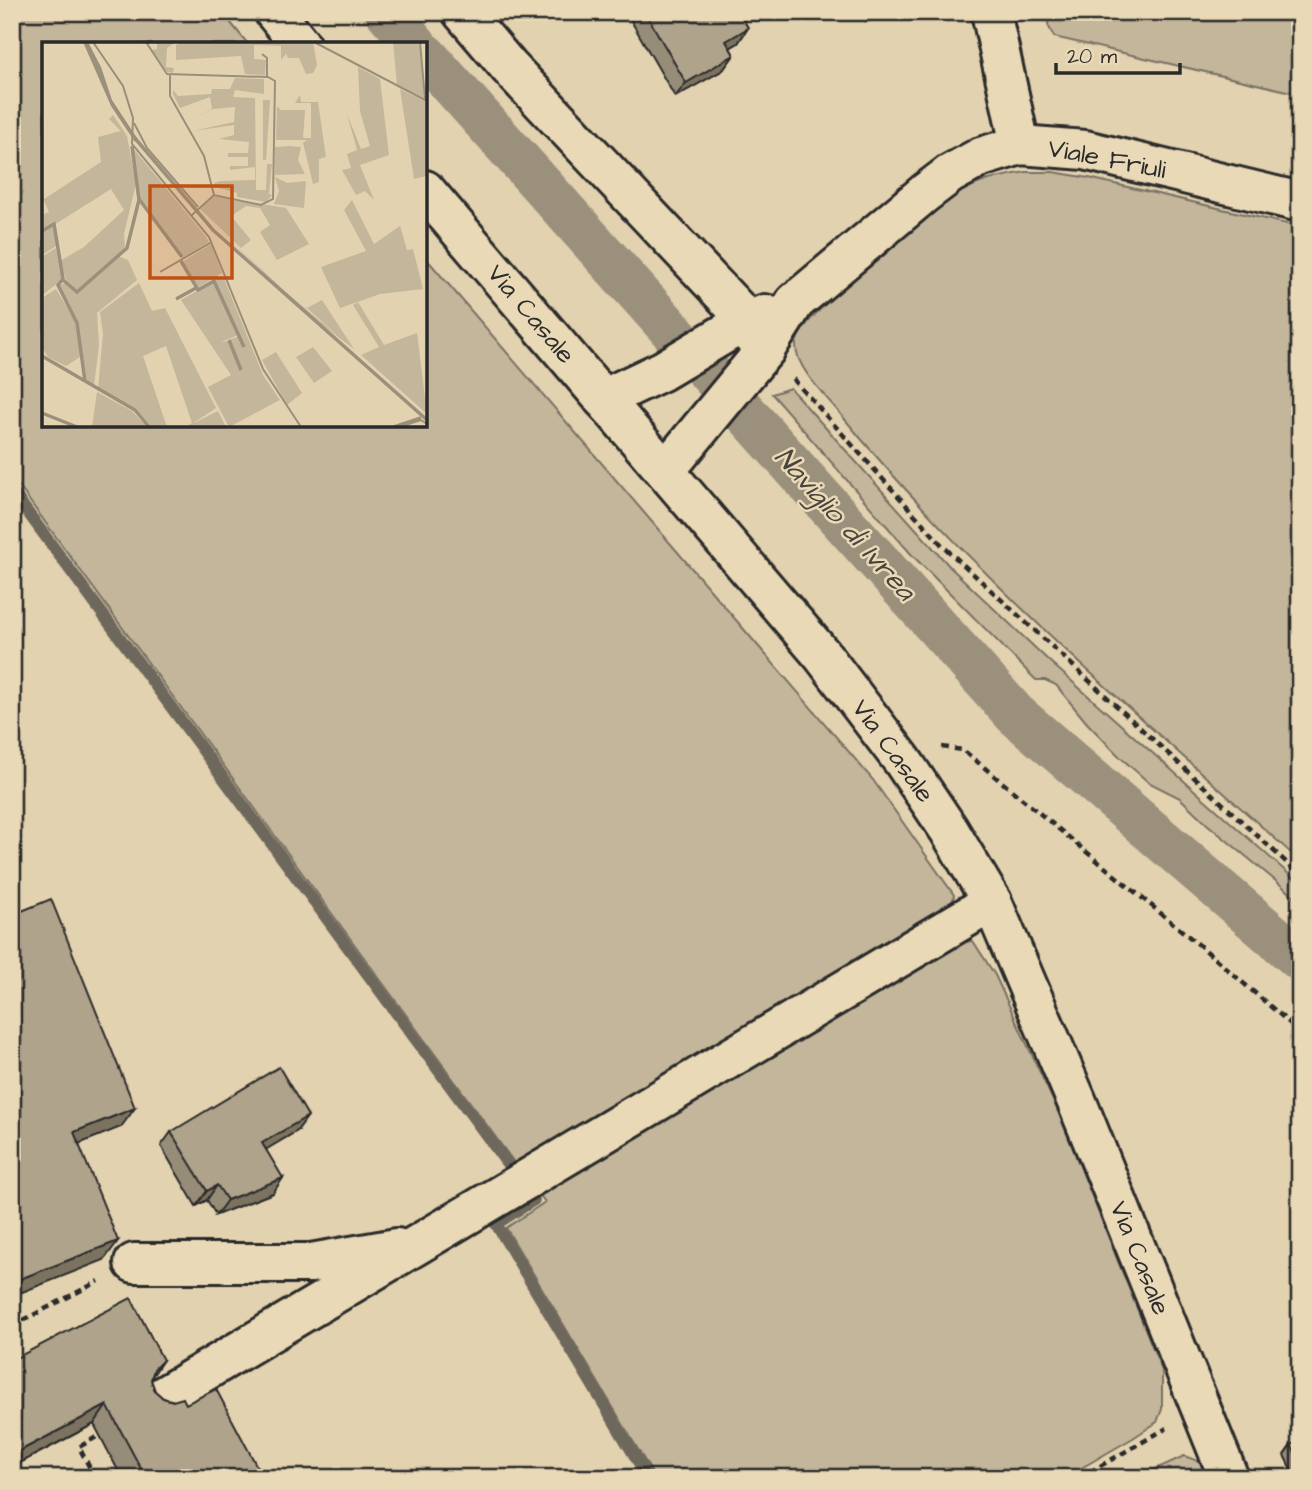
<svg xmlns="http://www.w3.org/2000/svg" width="1312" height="1490" viewBox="0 0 1312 1490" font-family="'Architects Daughter',sans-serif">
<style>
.green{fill:#c4b69b;stroke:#787063;stroke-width:2}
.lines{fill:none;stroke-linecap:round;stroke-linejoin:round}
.stream{stroke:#6e685b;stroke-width:12}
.canal{stroke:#9a907b;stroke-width:44}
.minor-casing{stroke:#2b2b2b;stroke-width:44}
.major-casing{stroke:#2b2b2b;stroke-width:44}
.path{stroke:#2b2b2b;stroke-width:4.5;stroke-dasharray:7 5;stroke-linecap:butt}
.minor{stroke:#ead9b6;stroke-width:38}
.major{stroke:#ead9b6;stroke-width:38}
.wall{fill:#978c78;stroke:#2b2b2b;stroke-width:2}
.shaded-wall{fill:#7b7261;stroke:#2b2b2b;stroke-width:2}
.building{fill:#b0a38b;stroke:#2b2b2b;stroke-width:2}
.labels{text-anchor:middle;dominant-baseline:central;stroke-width:5;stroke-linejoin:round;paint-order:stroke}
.street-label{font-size:26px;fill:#2b2b2b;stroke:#ead9b6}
.water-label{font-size:28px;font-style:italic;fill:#47443f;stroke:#ead9b6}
.inset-river{fill:none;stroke:#9a907b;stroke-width:3.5}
.inset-road{fill:none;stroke:#998f7b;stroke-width:2}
.view{fill:#c25012;fill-opacity:0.15;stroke:#c25012;stroke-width:3.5}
.inset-edge{fill:none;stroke:#2b2b2b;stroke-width:3.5}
</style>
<rect width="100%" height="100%" fill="#e2d2b0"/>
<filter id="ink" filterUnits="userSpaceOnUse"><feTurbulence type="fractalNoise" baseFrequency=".0143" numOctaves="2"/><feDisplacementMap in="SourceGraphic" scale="14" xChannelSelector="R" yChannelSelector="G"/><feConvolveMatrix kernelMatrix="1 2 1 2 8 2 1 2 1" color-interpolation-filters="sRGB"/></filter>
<g filter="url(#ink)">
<g class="green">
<polygon points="12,12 222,12 248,44 44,44 44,425 425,425 425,257 873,780 954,895 951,911 516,1165 12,477"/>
<polygon points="1049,12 1300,12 1300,94 1054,37 1048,25"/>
<path d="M 1026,172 L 1053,172 L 1089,178 L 1300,227 L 1300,861 C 1140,717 974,578 838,411 C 825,395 795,367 796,345 C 796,322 864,272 883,256 C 910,233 942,198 975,185 C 991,178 1008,175 1026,172 Z"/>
<polygon points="790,388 951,568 1049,661 1300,884 1300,901 1207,824 1180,798 1148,782 1120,757 1087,723 1056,685 1045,680 1036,680 912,555 772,394"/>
<polygon points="973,941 995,975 1057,1109 1162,1371 1162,1409 1157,1422 1133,1438 1064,1478 655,1478 506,1228 545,1202 536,1190 946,950 964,942"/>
<polygon points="1184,1456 1201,1462 1208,1478 1136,1478"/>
</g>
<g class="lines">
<polyline class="stream" points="12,491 534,1200 496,1224 648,1478"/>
<g class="canal">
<polyline points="387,12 415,44"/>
<polyline points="425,55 1015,714 1300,959"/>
</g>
<g class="minor-casing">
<g id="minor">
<polyline points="462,12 509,67 737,309 741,324 765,350"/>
<polyline points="991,12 1020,145"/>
<polyline points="603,399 662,371 741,324 765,314"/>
<polyline points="666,470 765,350 795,302 925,193 950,174 981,157 1020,145 1085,150 1300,202"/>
<polyline points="134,1263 311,1263 397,1248"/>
<polyline points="160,1398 992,902"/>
</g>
</g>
<g class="major-casing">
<g id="major">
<polyline points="274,12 300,44"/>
<polyline points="425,190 823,656 902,760 949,830 992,902 1077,1102 1229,1478"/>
</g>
</g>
<g class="path">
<polyline points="793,379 943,546 1300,875"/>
<polyline points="942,747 963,750 1204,949 1300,1032"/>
<polyline points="12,1326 99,1281"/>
<polyline points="95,1478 79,1447 100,1435"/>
<polyline points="1079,1478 1167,1428"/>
</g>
<use href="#minor" class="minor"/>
<use href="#major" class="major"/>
</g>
<g class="wall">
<polygon points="626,12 739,12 748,28 738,43 730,48 734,55 723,70 675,97"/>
<polygon points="865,12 903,12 867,21"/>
<polygon points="297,1131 266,1149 273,1193 216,1215 207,1200 196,1206 161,1146 171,1132"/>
<polygon points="12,1360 163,1360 153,1375 151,1380 155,1391 163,1398 186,1404 263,1478 122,1478 94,1424 12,1467"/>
<polygon points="1300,1441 1300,1478 1295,1478 1284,1455 1291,1445"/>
</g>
<g class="shaded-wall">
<polygon points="873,12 903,12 867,21"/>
<polygon points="748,28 738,43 715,56 726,41"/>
<polygon points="734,55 723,70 675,97 686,83"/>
<polygon points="135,1108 121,1127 61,1151 74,1132"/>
<polygon points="308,1116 297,1131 252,1158 262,1143"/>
<polygon points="283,1178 273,1193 216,1215 227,1200"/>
<polygon points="217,1185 207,1200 196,1206 207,1191"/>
<polygon points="118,1241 104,1260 12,1296 12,1282"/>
<polygon points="107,1405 94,1424 12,1467 12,1455"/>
</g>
<g class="building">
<polygon points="645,12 739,12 748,28 726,41 734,55 686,83"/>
<polygon points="51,899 135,1108 74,1132 118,1241 12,1282 12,915"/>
<polygon points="279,1067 308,1116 262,1143 283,1178 227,1200 217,1185 207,1191 171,1132"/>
<polygon points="131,1298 163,1360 154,1369 151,1380 155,1391 163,1398 173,1401 183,1398 186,1404 216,1389 263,1478 146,1478 107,1405 12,1455 12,1360"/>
<polygon points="1300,1441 1300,1463 1291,1445"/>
</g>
</g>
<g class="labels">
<g class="street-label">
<text transform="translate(1107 159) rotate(11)">Viale Friuli</text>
<text transform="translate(531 314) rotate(50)">Via Casale</text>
<text transform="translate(893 751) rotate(54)">Via Casale</text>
<text transform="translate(1140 1258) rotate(68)">Via Casale</text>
</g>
<g class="water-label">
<text transform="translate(845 524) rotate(48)">Naviglio di Ivrea</text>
</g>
</g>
<g transform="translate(42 42)">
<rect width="385" height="385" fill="#e2d2b0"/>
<path d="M 115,0 L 134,0 L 125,6 L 124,25 L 132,26 L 131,31 L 125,30 L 109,8 L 115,7 ZM 141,0 L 271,0 L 275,23 L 271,31 L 264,32 L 257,16 L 246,16 L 244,12 L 239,18 L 239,4 L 212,3 L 212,17 L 224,18 L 223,33 L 203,32 L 199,14 L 134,18 L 134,3 ZM 351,0 L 378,0 L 382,56 L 355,43 ZM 316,25 L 338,37 L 347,113 L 318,123 L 332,158 L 323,149 L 314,153 L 300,128 L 309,126 L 305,112 L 315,108 L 305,72 L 319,107 L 328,104 L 318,69 ZM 193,36 L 222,37 L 222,52 L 193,48 L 191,55 L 213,56 L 214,148 L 224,148 L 225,122 L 230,122 L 227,152 L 230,153 L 224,160 L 195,155 L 195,151 L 173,145 L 172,141 L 178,139 L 213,138 L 213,125 L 188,128 L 188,124 L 206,124 L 206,115 L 186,115 L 186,111 L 206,111 L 207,100 L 177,97 L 192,93 L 192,83 L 151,89 L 192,80 L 193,65 L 171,67 L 146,79 L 170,67 L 168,55 L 138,66 L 131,52 L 131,48 L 136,54 L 169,52 L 170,47 L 188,47 ZM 358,47 L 384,60 L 385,134 L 372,137 ZM 258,53 L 259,60 L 276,60 L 284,115 L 277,117 L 277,140 L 271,142 L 261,101 L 265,98 L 234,98 L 235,64 L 239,68 L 263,68 L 261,96 L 269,96 L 269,61 L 253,61 ZM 221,58 L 228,58 L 224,118 L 221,118 ZM 71,73 L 85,94 L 94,142 L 82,192 L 83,208 L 76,214 L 86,218 L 95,238 L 55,271 L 57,303 L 52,344 L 45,339 L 35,278 L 17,243 L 25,241 L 18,219 L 42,205 L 82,168 L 69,147 L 12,183 L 14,204 L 0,213 L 0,189 L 9,184 L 0,188 L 0,173 L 7,170 L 0,154 L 2,157 L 59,120 L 56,95 L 79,89 L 67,77 ZM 248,104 L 259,105 L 256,118 L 263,132 L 233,133 L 233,105 ZM 90,105 L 162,192 L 167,200 L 140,216 L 97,157 ZM 233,135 L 245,141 L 264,139 L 262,166 L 232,162 L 237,149 ZM 171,154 L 244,166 L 267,202 L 235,218 L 218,190 L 228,183 L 218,166 L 204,164 L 189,174 L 209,198 L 199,206 L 158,167 ZM 310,158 L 332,202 L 358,184 L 365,208 L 371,207 L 381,247 L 338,252 L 298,266 L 279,225 L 324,209 L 302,168 ZM 156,168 L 245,251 L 297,295 L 265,266 L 280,258 L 312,307 L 280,283 L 247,254 ZM 169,202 L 180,231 L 155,246 L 140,220 ZM 14,206 L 20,238 L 0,253 L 0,215 ZM 181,234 L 221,333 L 238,358 L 187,385 L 166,345 L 189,333 L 139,258 L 171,240 L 196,293 L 179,300 L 186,299 L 200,328 L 187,298 L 197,294 L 203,304 L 172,239 ZM 97,241 L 110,269 L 123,266 L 174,366 L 150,382 L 176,369 L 184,385 L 143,385 L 150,381 L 124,304 L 101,314 L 125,385 L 109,385 L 94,367 L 56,347 L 61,292 L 58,270 ZM 14,247 L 32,277 L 41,313 L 24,324 L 6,315 L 0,305 L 0,256 ZM 316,260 L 342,303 L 375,291 L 385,372 L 319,313 L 337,305 L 311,263 ZM 271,305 L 290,329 L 272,341 L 254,315 ZM 234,310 L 260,351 L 245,363 L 220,318 ZM 55,350 L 90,369 L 105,385 L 50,385 Z" fill="#c4b69b"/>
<path d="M 41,0 L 46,0 L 59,25 L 70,58 L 95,96 L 93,100 L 69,64 Z" fill="#9a907b"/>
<path class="inset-river" d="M 92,95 L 171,188 L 385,378M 97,157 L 140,215M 0,189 L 12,182 L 21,237 L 16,243 L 35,281 L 43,339M 139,219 L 156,248 L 172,239 L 202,305M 21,238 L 35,250 L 85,206 L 97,158 L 90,104M 134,257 L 154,246M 187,298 L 199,328M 0,314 L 93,368 L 107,385M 0,371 L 35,385M 352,385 L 379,376"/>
<path class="inset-road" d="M 51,0 L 81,44 L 91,76 L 90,102 L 167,195 L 221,327 L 259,385M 104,0 L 125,32 L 226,35 L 233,39 L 231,157 L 219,163 L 172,153 L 150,173M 272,0 L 385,59M 378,0 L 383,57M 220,12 L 225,16 L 225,35M 128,32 L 128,54 L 162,114 L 172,153M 92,81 L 105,106 L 156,165M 118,230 L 168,201M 357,385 L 379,378 L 385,382"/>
<path class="view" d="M 108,144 L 190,144 L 190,236 L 108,236 Z"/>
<rect width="385" height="385" class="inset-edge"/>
</g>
<rect width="1312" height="1490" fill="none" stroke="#ead9b6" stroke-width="42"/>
<rect x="21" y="21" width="1270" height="1448" fill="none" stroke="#2b2b2b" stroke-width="2.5" filter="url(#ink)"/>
<path d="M1056 63v10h124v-10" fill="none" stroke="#2b2b2b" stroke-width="3.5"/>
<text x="1067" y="63" font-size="21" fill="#2b2b2b" stroke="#ead9b6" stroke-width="5" paint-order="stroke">20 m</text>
</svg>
